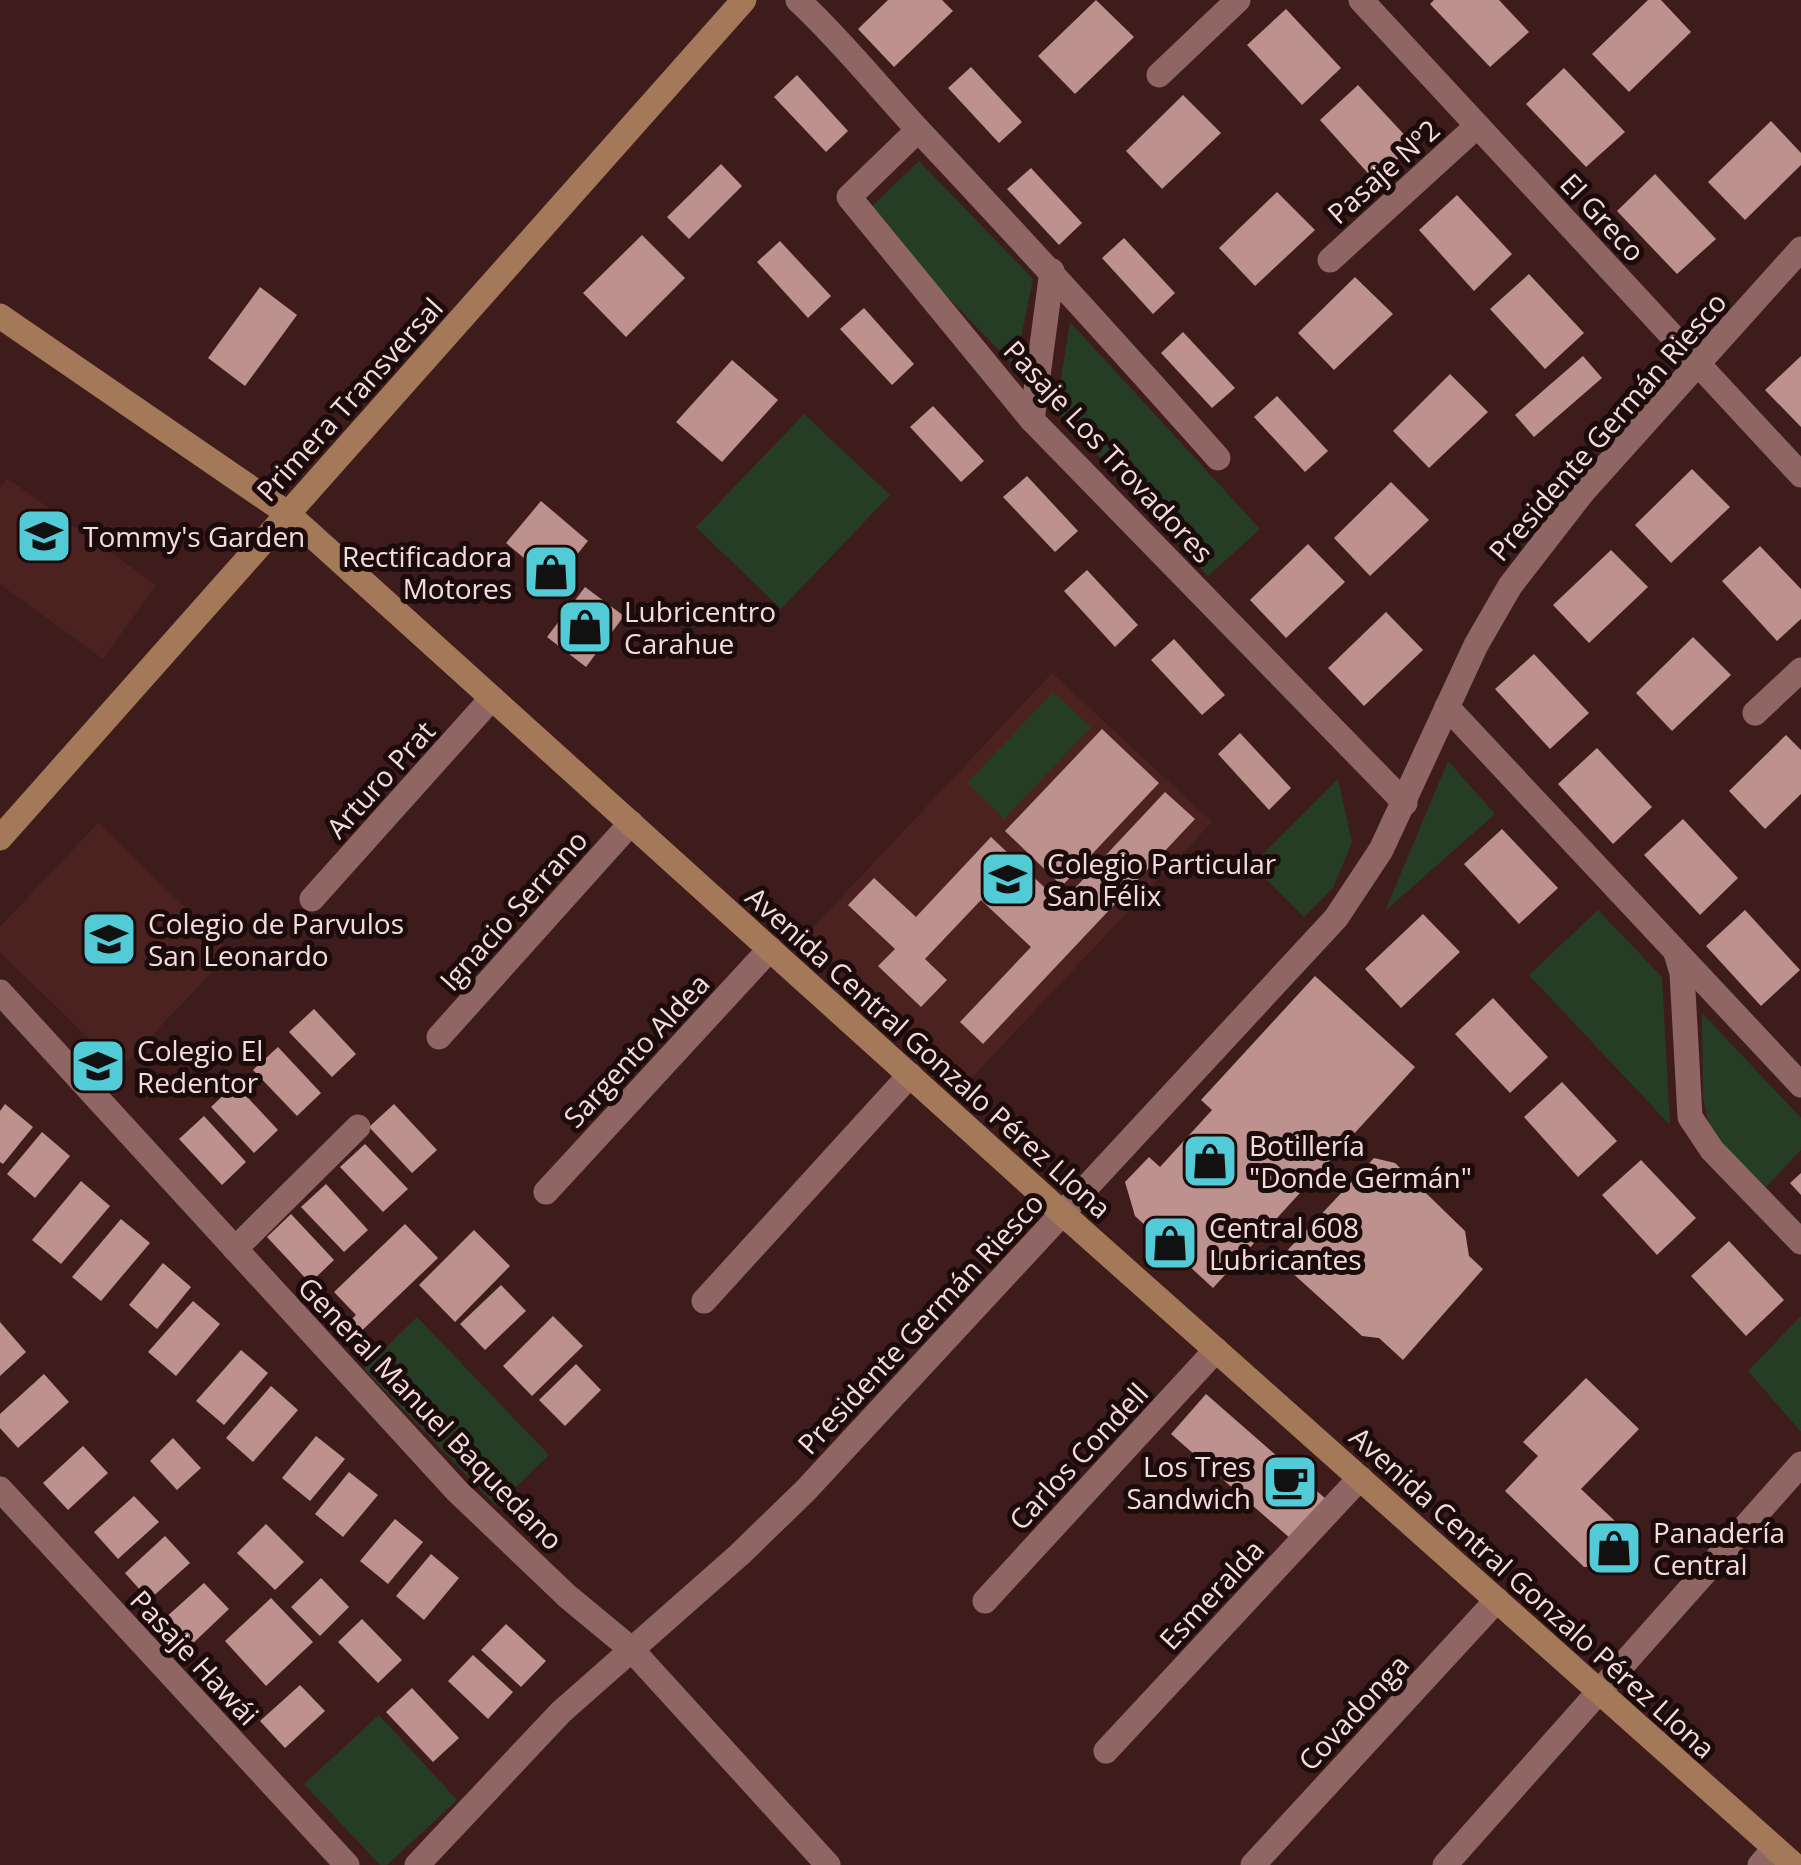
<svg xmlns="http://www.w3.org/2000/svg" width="1801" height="1865" viewBox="0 0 1801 1865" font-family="'Open Sans',sans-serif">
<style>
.built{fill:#4b2220}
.green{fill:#263d25}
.building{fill:#bd928e}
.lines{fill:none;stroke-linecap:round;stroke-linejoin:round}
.street{stroke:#8f6663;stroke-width:25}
.secondary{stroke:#a37959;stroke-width:25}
.labels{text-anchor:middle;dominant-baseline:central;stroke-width:10;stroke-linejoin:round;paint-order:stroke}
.street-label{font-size:28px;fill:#f4dcda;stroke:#1b0c0b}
.poi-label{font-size:28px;fill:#f4dcda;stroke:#1b0c0b;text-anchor:start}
</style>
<rect width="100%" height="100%" fill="#3e1c1b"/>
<g class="built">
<polygon points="7,478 156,585 103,659 0,584 0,488"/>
<polygon points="1052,673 1212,822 965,1085 805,936"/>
<polygon points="98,823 231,952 120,1069 0,952 0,927"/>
</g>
<g class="green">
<polygon points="919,161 1033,279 1015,367 866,212"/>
<polygon points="1070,322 1260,529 1208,576 1056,410"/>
<polygon points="804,414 890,495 781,609 696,527"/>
<polygon points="1053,692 1091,727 1004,819 967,783"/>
<polygon points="1448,761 1495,814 1385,911"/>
<polygon points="1338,779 1352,842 1333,888 1304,917 1252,865"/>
<polygon points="1598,910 1662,977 1670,1125 1529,975"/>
<polygon points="1702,1013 1801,1118 1801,1150 1766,1187 1711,1134 1703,1098"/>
<polygon points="1801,1316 1801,1432 1748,1371"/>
<polygon points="417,1317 549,1455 496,1506 364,1369"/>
<polygon points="379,1715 457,1800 387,1865 380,1865 304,1784"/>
</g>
<g class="building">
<polygon points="888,0 942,0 953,11 894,67 858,29"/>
<polygon points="1096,0 1134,37 1075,94 1038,56"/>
<polygon points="1434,0 1499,0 1529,32 1490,67 1430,4"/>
<polygon points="1648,0 1661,0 1691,32 1629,92 1592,54"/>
<polygon points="1286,9 1341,68 1302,105 1247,45"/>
<polygon points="971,67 1022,122 999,143 948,88"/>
<polygon points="1564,68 1625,132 1586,167 1526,104"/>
<polygon points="797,75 848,131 826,152 774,97"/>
<polygon points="1358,85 1413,144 1375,181 1320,120"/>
<polygon points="1183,95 1221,133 1162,189 1126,151"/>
<polygon points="1771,121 1801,153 1801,165 1745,220 1708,182"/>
<polygon points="721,164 742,186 689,239 667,217"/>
<polygon points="1031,168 1082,223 1059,245 1007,189"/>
<polygon points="1655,174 1716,239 1677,274 1617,211"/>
<polygon points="1277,192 1315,230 1255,286 1219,248"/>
<polygon points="1457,195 1512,254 1474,291 1419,230"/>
<polygon points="642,235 685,278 626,337 583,293"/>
<polygon points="1124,238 1175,293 1153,314 1102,258"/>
<polygon points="780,241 831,296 808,318 757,262"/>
<polygon points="1529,274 1584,333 1545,369 1490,309"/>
<polygon points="1355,277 1393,314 1334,370 1298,333"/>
<polygon points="260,287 297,315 245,386 208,358"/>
<polygon points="864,308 914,364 892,385 840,329"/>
<polygon points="1183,332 1235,388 1212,408 1161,353"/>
<polygon points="1583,356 1602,378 1534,437 1515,415"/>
<polygon points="1801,356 1801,427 1765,390"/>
<polygon points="732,360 778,400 722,462 676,422"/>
<polygon points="1450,374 1488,412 1429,468 1393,431"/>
<polygon points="1277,396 1328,451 1305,472 1254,417"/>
<polygon points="933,406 984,461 961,482 910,427"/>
<polygon points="1692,469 1730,507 1671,563 1635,525"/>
<polygon points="1027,476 1078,531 1055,552 1003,497"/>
<polygon points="1391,482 1429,520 1370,576 1334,538"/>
<polygon points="541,501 588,541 554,583 506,543"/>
<polygon points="1308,544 1345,582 1286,638 1250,600"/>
<polygon points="1760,546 1801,589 1801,619 1777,641 1722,581"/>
<polygon points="1611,550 1648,587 1589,643 1553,605"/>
<polygon points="1087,570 1138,625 1115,647 1064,591"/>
<polygon points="585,587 624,616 586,667 547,637"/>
<polygon points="1386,612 1423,650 1364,706 1328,668"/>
<polygon points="1693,637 1731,675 1672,731 1636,693"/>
<polygon points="1174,639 1225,695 1202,715 1151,660"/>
<polygon points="1534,654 1589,713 1550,749 1495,689"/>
<polygon points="1102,729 1159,783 1062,886 1005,831"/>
<polygon points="1240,733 1291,788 1269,810 1218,754"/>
<polygon points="1786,735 1801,750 1801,794 1765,829 1729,791"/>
<polygon points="1597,748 1652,807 1613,844 1558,784"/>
<polygon points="1165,792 1195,819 983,1044 960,1022 1031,947 981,900 925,959 947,980 921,1007 878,966 895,949 848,905 874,878 916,917 991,837 1061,903"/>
<polygon points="1683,819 1738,878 1700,915 1644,855"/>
<polygon points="1502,829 1558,888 1519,924 1464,864"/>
<polygon points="1745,910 1800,970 1761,1006 1706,946"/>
<polygon points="1423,914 1460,952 1401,1008 1365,969"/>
<polygon points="1315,976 1415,1067 1213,1288 1135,1216 1125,1182 1149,1157 1160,1167 1212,1110 1201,1100"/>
<polygon points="1493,998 1548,1057 1510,1093 1455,1034"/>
<polygon points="314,1009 356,1054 332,1077 289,1032"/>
<polygon points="278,1047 321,1093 297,1116 253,1070"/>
<polygon points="1562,1082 1617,1141 1578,1177 1524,1117"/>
<polygon points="235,1084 278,1130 254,1153 211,1107"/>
<polygon points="5,1104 33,1127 3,1164 0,1162 0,1111"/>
<polygon points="394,1104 437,1150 412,1173 369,1127"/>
<polygon points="204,1116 246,1162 222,1185 179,1139"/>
<polygon points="42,1132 70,1156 35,1198 7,1174"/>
<polygon points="365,1144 408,1189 383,1212 340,1167"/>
<polygon points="1374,1158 1395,1163 1465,1231 1469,1256 1483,1269 1403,1360 1379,1338 1362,1336 1289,1270 1284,1254"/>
<polygon points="1641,1160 1696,1218 1657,1255 1602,1195"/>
<polygon points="1801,1173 1801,1195 1790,1183"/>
<polygon points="81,1181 110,1206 61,1264 32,1240"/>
<polygon points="326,1184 368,1230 344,1252 301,1207"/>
<polygon points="291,1214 334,1260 310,1283 267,1237"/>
<polygon points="121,1219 150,1243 101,1301 72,1277"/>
<polygon points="405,1224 438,1258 352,1340 341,1329 356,1315 334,1292"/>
<polygon points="474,1230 510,1266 455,1322 419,1285"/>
<polygon points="1729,1241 1784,1300 1746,1336 1691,1276"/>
<polygon points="163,1263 191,1287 157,1329 129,1305"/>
<polygon points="501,1285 526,1311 485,1350 460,1324"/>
<polygon points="193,1301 220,1324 176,1376 148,1352"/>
<polygon points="553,1316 583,1346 532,1396 503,1366"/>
<polygon points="0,1322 26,1352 0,1376"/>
<polygon points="241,1350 268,1373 224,1425 196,1401"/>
<polygon points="576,1364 601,1390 565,1426 539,1400"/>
<polygon points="44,1374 69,1402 18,1448 0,1428 0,1414"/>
<polygon points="1586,1378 1639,1429 1581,1489 1634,1539 1609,1566 1584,1567 1505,1491 1538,1456 1523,1442"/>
<polygon points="271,1386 298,1410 253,1462 226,1438"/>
<polygon points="1206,1394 1326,1499 1291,1539 1171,1434"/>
<polygon points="316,1436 345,1459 310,1501 282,1478"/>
<polygon points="173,1438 201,1468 177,1490 150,1461"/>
<polygon points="83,1446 108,1473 68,1510 43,1483"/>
<polygon points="349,1472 378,1495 343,1537 315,1514"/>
<polygon points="134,1496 159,1522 118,1559 94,1532"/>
<polygon points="395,1519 423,1542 388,1584 360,1561"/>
<polygon points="266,1524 304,1562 275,1590 237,1553"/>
<polygon points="165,1536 190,1563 149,1600 125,1573"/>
<polygon points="431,1554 459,1578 424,1620 396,1596"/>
<polygon points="321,1578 349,1607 320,1636 291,1607"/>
<polygon points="204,1583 229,1609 189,1647 164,1619"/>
<polygon points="271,1598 313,1642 266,1686 225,1641"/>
<polygon points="362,1619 402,1660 378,1683 338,1642"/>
<polygon points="506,1624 546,1661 521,1687 481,1650"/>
<polygon points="473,1655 513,1692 488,1719 448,1681"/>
<polygon points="300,1685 325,1711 285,1748 260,1721"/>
<polygon points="412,1688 459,1738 433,1762 386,1712"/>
</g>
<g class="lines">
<g class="street">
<path d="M 798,0 C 843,42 881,90 923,135 C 1023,241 1121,349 1218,458"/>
<polyline points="1361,0 1801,475"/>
<polyline points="1159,75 1238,0"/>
<polyline points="918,130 849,197 1032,420 1405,803"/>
<polyline points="1330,260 1477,126"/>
<polyline points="1032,420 1052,271"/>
<polyline points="1447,707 1801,1085"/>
<polyline points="1755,713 1801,670"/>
<polyline points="312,899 492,698"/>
<polyline points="1676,953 1682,973 1690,1117 1712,1150 1801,1242"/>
<polyline points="0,992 457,1491 567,1596 631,1649 828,1865"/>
<polyline points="439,1037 631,823"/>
<polyline points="546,1192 770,949"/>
<polyline points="235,1249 358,1127"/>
<polyline points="704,1301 910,1075"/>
<polyline points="0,1489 347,1865"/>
<polyline points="985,1601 1216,1350"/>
<polyline points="1106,1751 1360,1478"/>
<polyline points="417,1865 561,1712 739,1555 806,1490 1336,918 1381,850 1476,645 1510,586 1582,493 1801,249"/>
<polyline points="1253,1865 1497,1600"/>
<polyline points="1445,1865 1801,1464"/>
<polyline points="1760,1865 1775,1848"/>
</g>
<g class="secondary">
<polyline points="0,316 287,513 1062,1213 1794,1865"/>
<polyline points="0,838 744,0"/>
</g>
</g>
<defs>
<g id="school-square" transform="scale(2.875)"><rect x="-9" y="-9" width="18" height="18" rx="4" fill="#52cbd7" stroke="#1b0c0b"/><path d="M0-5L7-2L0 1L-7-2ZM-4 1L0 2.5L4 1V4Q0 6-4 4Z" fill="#111"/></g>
<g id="shop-square" transform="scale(2.875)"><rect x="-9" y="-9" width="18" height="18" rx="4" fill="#52cbd7" stroke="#1b0c0b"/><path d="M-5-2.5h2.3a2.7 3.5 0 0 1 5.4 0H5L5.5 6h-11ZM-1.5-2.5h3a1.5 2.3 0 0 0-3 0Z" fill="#111"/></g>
<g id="cafe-square" transform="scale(2.875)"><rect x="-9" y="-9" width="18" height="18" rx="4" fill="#52cbd7" stroke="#1b0c0b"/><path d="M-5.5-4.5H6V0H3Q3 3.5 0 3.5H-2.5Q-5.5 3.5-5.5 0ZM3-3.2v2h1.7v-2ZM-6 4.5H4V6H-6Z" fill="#111"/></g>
</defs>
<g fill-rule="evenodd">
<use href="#school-square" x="44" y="536"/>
<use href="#shop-square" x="551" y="572"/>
<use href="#shop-square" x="585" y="627"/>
<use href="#school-square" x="1008" y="879"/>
<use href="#school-square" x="109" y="939"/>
<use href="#school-square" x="98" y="1066"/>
<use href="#shop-square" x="1210" y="1161"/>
<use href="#shop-square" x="1170" y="1243"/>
<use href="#cafe-square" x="1290" y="1482"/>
<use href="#shop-square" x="1614" y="1548"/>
</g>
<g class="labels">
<g class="street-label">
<text transform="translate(1383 171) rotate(-42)">Pasaje Nº2</text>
<text transform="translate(1603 217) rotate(47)">El Greco</text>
<text transform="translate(349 399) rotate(-48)">Primera Transversal</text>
<text transform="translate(1607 426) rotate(-49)">Presidente Germán Riesco</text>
<text transform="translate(1109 451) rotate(47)">Pasaje Los Trovadores</text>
<text transform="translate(380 779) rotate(-48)">Arturo Prat</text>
<text transform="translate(513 910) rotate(-48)">Ignacio Serrano</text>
<text transform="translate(636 1050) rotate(-47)">Sargento Aldea</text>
<text transform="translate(929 1052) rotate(42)">Avenida Central Gonzalo Pérez Llona</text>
<text transform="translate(920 1323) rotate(-47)">Presidente Germán Riesco</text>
<text transform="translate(431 1413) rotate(46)">General Manuel Baquedano</text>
<text transform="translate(1078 1456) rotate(-47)">Carlos Condell</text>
<text transform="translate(1533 1592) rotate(42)">Avenida Central Gonzalo Pérez Llona</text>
<text transform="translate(1211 1594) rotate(-47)">Esmeralda</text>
<text transform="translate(195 1657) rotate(47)">Pasaje Hawái</text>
<text transform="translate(1353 1712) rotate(-47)">Covadonga</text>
</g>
<g class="poi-label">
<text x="83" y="536">Tommy's Garden</text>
<text x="512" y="556" text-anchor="end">Rectificadora<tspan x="512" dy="32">Motores</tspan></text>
<text x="624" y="611">Lubricentro<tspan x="624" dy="32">Carahue</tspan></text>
<text x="1047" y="863">Colegio Particular<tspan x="1047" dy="32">San Félix</tspan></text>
<text x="148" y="923">Colegio de Parvulos<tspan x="148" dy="32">San Leonardo</tspan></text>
<text x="137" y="1050">Colegio El<tspan x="137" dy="32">Redentor</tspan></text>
<text x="1249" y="1145">Botillería<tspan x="1249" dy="32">"Donde Germán"</tspan></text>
<text x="1209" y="1227">Central 608<tspan x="1209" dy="32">Lubricantes</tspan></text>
<text x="1251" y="1466" text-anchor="end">Los Tres<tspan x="1251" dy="32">Sandwich</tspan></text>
<text x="1653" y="1532">Panadería<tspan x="1653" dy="32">Central</tspan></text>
</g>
</g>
</svg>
